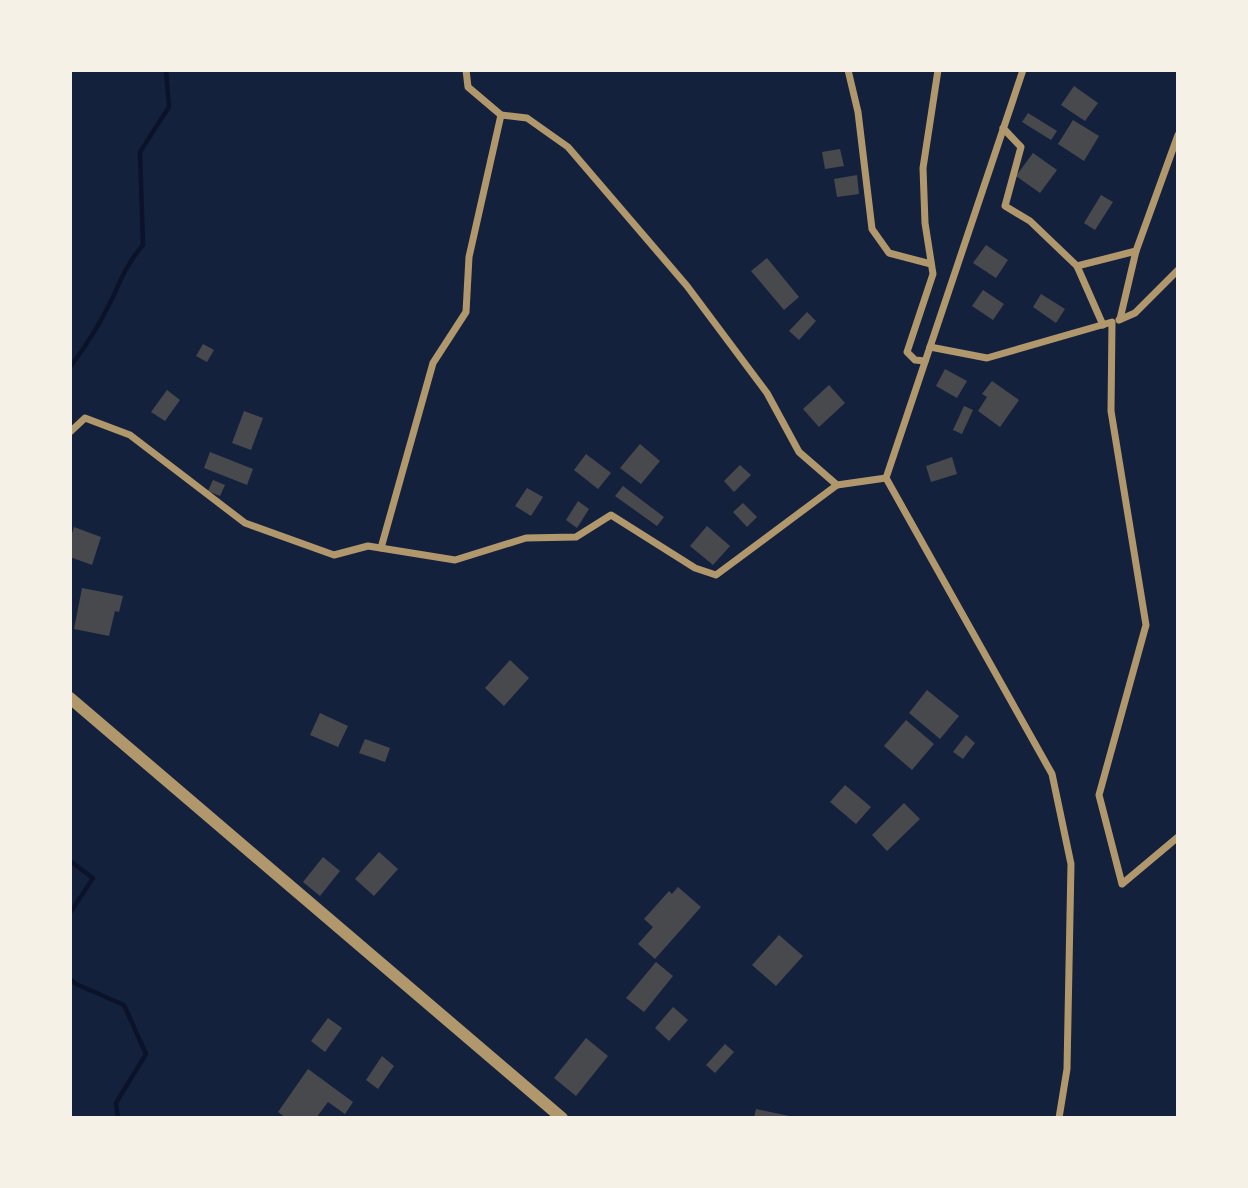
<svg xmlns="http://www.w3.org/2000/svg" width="1248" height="1188" viewBox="0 0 1248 1188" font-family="'Nunito Sans',sans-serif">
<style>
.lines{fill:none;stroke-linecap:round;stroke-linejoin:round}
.stream{stroke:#0b132b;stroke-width:4.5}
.building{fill:#48494c}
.minor{stroke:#b1986c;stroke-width:7}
.tertiary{stroke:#b1986c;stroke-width:12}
</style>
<rect width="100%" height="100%" fill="#14213d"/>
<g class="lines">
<g class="stream">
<path d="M 70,367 C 87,345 101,322 113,297 C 123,275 127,264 143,245 L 140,152 L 169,107 L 166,70"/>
<polyline points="70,861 93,878 70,913"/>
<polyline points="70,979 76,984 124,1005 146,1054 116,1103 118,1118"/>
</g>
</g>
<g class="building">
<polygon points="1074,86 1098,103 1085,121 1061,105"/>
<polygon points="1028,113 1057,131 1051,140 1022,122"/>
<polygon points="1073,120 1099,136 1084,161 1058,144"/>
<polygon points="840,149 844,166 825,169 822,152"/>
<polygon points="1033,153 1057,170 1040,193 1016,176"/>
<polygon points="857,175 859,194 837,197 834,179"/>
<polygon points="1101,195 1113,202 1095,230 1084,223"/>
<polygon points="986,245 1008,260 996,278 973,263"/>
<polygon points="767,258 799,297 784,310 751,271"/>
<polygon points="983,290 1004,304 993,320 972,306"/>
<polygon points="1041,294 1065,309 1056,323 1033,307"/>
<polygon points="807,312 816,321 799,340 789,331"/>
<polygon points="203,344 214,350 207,362 196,356"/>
<polygon points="945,369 967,381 957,398 936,386"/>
<polygon points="992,381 1019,400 1000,427 978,411 987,397 982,394"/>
<polygon points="829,385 845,403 819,427 803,409"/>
<polygon points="167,390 180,400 165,421 151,412"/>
<polygon points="964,406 973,410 962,434 953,430"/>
<polygon points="244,411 263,418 251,450 232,443"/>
<polygon points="640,444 660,461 641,484 620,468"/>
<polygon points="210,452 253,469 247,485 204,468"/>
<polygon points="586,454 611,473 598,489 574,470"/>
<polygon points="952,457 957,474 931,482 926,466"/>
<polygon points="740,465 751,475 734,492 724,481"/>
<polygon points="213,480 225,485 220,496 208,491"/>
<polygon points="623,486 664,517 657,526 615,496"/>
<polygon points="527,488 543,497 531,516 515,506"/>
<polygon points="578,501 589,509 577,528 566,520"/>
<polygon points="743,503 757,517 747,527 733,512"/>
<polygon points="707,526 730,546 713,565 690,546"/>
<polygon points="74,527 101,537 92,565 70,557 70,540"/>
<polygon points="82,588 123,596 119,612 115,611 109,636 74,629"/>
<polygon points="510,660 529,678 504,706 485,688"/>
<polygon points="927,690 959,716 940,739 909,713"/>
<polygon points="320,713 348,726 338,747 310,735"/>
<polygon points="906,720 934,744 912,770 884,746"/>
<polygon points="966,735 975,743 963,759 953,752"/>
<polygon points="365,739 390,748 385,762 359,753"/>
<polygon points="845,785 871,807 856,824 830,802"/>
<polygon points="904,803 920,819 887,851 872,835"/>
<polygon points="379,852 398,869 374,896 355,879"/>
<polygon points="323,857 340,871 320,896 303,882"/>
<polygon points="678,887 701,907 655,959 638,944 653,927 644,919 669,891 672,894"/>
<polygon points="779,935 803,956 776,986 752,965"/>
<polygon points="656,962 673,976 644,1012 626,998"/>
<polygon points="673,1007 688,1020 669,1041 655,1028"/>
<polygon points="328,1018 342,1028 325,1052 311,1041"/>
<polygon points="586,1038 608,1056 576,1096 554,1078"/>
<polygon points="725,1044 734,1052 715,1073 706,1065"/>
<polygon points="382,1056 394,1066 378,1089 366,1080"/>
<polygon points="308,1069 353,1102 345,1114 328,1102 316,1118 286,1118 278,1112"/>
<polygon points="756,1109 794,1117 794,1118 754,1118"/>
</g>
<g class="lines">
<g class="minor">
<polyline points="848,70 858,112 872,229 889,253 931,264"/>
<polyline points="1023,70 886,478 1052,774 1071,864 1067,1069 1059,1118"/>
<polyline points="501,115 527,118 568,147 687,286 767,393 799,452 837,485"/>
<polyline points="1003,128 1021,147 1005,206 1030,221 1077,266 1136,251"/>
<polyline points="1077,266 1103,325"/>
<polyline points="1120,319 1136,251 1178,135"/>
<polyline points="1119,320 1135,313 1178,270"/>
<polyline points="930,347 987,358 1112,322 1111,411 1146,625 1099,795 1122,884 1178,837"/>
<polyline points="925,361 915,360 907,352 933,274 925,223 923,168 938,70"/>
<polyline points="70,432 85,418 130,435 245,523 334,555 368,546 455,560 526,538 576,537 611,515 695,568 716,575 837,485 886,478"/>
<polyline points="381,548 433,363 466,312 469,257 501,115 468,87 466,70"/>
</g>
<polyline class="tertiary" points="70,698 562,1118"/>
</g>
<rect width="1248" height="1188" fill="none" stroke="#f6f1e7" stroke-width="144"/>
</svg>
